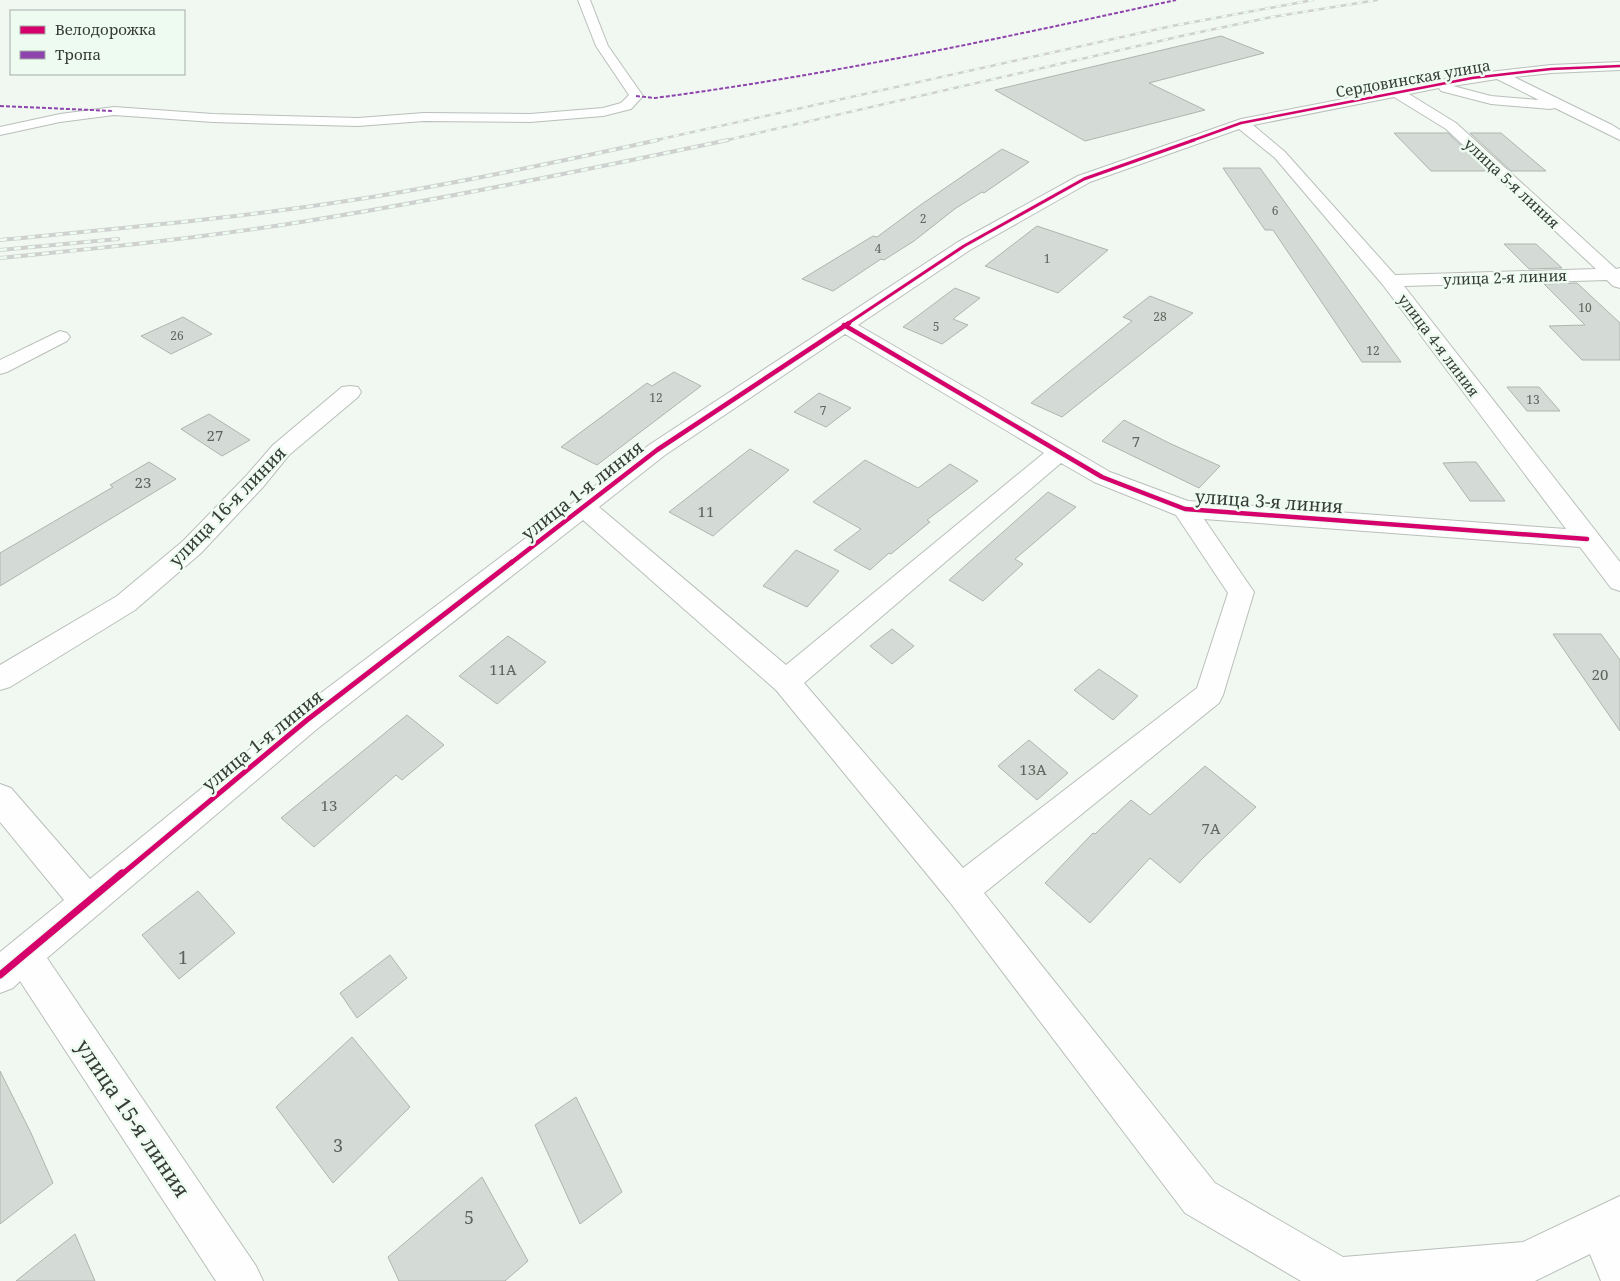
<svg xmlns="http://www.w3.org/2000/svg" width="1620" height="1281" viewBox="0 0 1620 1281" font-family="'Noto Serif',serif">
<style>
.building{fill:#d4dad5;stroke:#aeb4af}
.lines{fill:none;stroke-linecap:round;stroke-linejoin:round}
.minor-casing{stroke:#b9bfba;stroke-width:2}
.minor{fill:#fdfefd;fill-rule:evenodd}
.rail-far1-casing{stroke:#ced1cf;stroke-width:2.5}
.rail-casing{stroke:#ced1cf;stroke-width:4}
.rail-far1{stroke:#eefbf1;stroke-width:2;stroke-dasharray:5.5;stroke-linecap:butt}
.rail{stroke:#eefbf1;stroke-width:2.5;stroke-dasharray:7;stroke-linecap:butt}
.quiet{stroke:#8e44ad;stroke-width:2;stroke-dasharray:4 2;stroke-linecap:butt}
.cycleway-far4-casing{stroke:#eefbf1;stroke-width:4}
.cycleway-far3-casing{stroke:#eefbf1;stroke-width:5}
.cycleway-far2-casing{stroke:#eefbf1;stroke-width:7}
.cycleway-far1-casing{stroke:#eefbf1;stroke-width:8}
.cycleway-casing{stroke:#eefbf1;stroke-width:10}
.cycleway-far4{stroke:#d6006c;stroke-width:2.5}
.cycleway-far3{stroke:#d6006c;stroke-width:3}
.cycleway-far2{stroke:#d6006c;stroke-width:4.5}
.cycleway-far1{stroke:#d6006c;stroke-width:5}
.cycleway{stroke:#d6006c;stroke-width:7}
.labels{text-anchor:middle;dominant-baseline:central;stroke-width:5;stroke-linejoin:round;paint-order:stroke}
.far-number-label{font-size:12px;fill:#5e635e}
.far-street-label{font-size:15px;fill:#363b37;stroke:#eefbf1}
.number-label{font-size:15px;fill:#5e635e}
.street-label{font-size:18px;fill:#363b37;stroke:#eefbf1}
.near-number-label{font-size:18px;fill:#5e635e}
.near-street-label{font-size:21px;fill:#363b37;stroke:#eefbf1}
</style>
<rect width="100%" height="100%" fill="#f1f8f2"/>
<g class="building">
<polygon points="1221,36 1264,53 1149,83 1205,110 1085,141 995,90"/>
<polygon points="1394,133 1448,133 1488,171 1431,171"/>
<polygon points="1470,133 1501,133 1546,171 1511,171"/>
<polygon points="1002,149 1029,162 984,193 982,192 956,208 914,241 884,260 881,259 833,291 802,279 873,236 877,237 919,206"/>
<polygon points="1223,168 1260,168 1401,362 1362,362 1273,230 1265,230"/>
<polygon points="1037,226 1108,250 1058,293 985,266"/>
<polygon points="1504,244 1536,244 1562,268 1529,269"/>
<polygon points="1577,283 1620,323 1620,360 1582,360 1549,326 1585,325 1544,284"/>
<polygon points="955,288 980,298 953,319 968,325 942,344 903,327"/>
<polygon points="1150,296 1193,313 1062,417 1031,403 1132,321 1123,317"/>
<polygon points="183,317 212,334 171,354 141,336"/>
<polygon points="674,372 701,386 597,465 561,447 647,383 652,386"/>
<polygon points="1507,387 1539,387 1560,411 1527,411"/>
<polygon points="819,393 851,408 826,427 794,412"/>
<polygon points="209,414 250,440 222,456 181,429"/>
<polygon points="1124,420 1169,443 1220,466 1199,488 1102,441"/>
<polygon points="750,449 789,470 713,536 669,512"/>
<polygon points="865,460 918,488 950,464 978,481 927,520 930,522 891,554 889,553 870,570 834,550 861,529 813,502"/>
<polygon points="149,462 176,479 0,586 0,553 113,487 110,485"/>
<polygon points="1468,462 1476,462 1505,501 1470,501 1443,463"/>
<polygon points="1048,492 1076,507 1015,559 1023,564 983,601 949,580"/>
<polygon points="796,550 839,571 807,607 763,586"/>
<polygon points="892,629 914,646 892,664 870,646"/>
<polygon points="1553,634 1601,634 1620,660 1620,731"/>
<polygon points="508,636 546,662 497,704 459,676"/>
<polygon points="1099,669 1138,696 1113,720 1074,690"/>
<polygon points="407,715 444,745 402,780 396,775 314,847 281,818"/>
<polygon points="1029,740 1068,773 1037,800 998,766"/>
<polygon points="1205,766 1256,807 1202,859 1180,883 1150,858 1090,923 1045,883 1093,833 1095,834 1131,800 1150,815"/>
<polygon points="198,891 235,933 179,979 142,935"/>
<polygon points="390,955 407,978 357,1018 340,993"/>
<polygon points="352,1037 410,1107 333,1183 276,1107"/>
<polygon points="0,1071 31,1133 53,1183 0,1224"/>
<polygon points="576,1097 622,1192 580,1224 535,1125"/>
<polygon points="482,1177 528,1261 505,1281 399,1281 388,1257"/>
<polygon points="75,1234 95,1281 16,1281"/>
</g>
<g class="lines">
<g class="minor-casing">
<g id="minor">
<polygon points="578,0 590,0 608,46 643,96 631,109 603,116 530,122 424,121 358,126 213,122 114,115 60,122 0,135 0,127 60,114 114,107 213,114 358,118 424,113 530,114 603,108 621,103 629,95 596,46"/>
<path d="M 1620,62 L 1620,70 L 1551,73 L 1514,77 L 1612,125 L 1620,130 L 1620,140 L 1555,108 L 1550,109 L 1491,104 L 1441,91 L 1439,88 L 1409,94 L 1456,123 L 1616,269 L 1620,268 L 1620,288 L 1613,286 L 1607,280 L 1404,286 L 1620,562 L 1620,591 L 1611,588 L 1580,547 L 1204,519 L 1254,592 L 1223,695 L 1219,703 L 984,893 L 1215,1183 L 1343,1257 L 1523,1242 L 1620,1196 L 1620,1281 L 1601,1281 L 1590,1254 L 1535,1281 L 1301,1281 L 1185,1213 L 949,901 L 776,690 L 583,520 L 317,729 L 47,958 L 256,1266 L 263,1281 L 216,1281 L 20,981 L 13,988 L 0,993 L 0,952 L 64,900 L 0,822 L 0,784 L 11,788 L 90,879 L 297,711 L 649,445 L 958,242 L 1078,176 L 1241,119 L 1472,74 L 1551,65 ZM 1497,79 L 1539,100 L 1491,96 L 1453,86 ZM 1394,97 L 1446,129 L 1596,269 L 1395,275 L 1285,152 L 1253,125 ZM 1239,129 L 1275,158 L 1383,285 L 1566,529 L 1188,501 L 1110,472 L 858,325 L 970,250 L 1090,182 ZM 845,334 L 1044,453 L 786,665 L 599,507 L 665,455 ZM 1061,463 L 1094,482 L 1176,515 L 1228,593 L 1197,688 L 963,868 L 804,683 Z"/>
<polygon points="60,331 67,333 70,337 67,341 7,372 0,374 0,360"/>
<polygon points="350,386 358,387 361,392 358,397 289,455 263,487 201,553 135,610 10,687 0,690 0,665 117,596 183,541 247,475 273,445 342,387"/>
</g>
</g>
<use href="#minor" class="minor"/>
<g class="rail-far1-casing">
<g id="rail-far1">
<polyline points="652,141 1172,26 1313,0"/>
<polyline points="723,141 1186,35 1272,17 1377,0"/>
</g>
</g>
<g class="rail-casing">
<g id="rail">
<path d="M 0,240 C 124,228 249,217 372,197 C 468,181 563,161 658,140"/>
<polyline points="0,250 118,239"/>
<path d="M 0,258 C 101,248 201,238 301,222 C 444,199 586,170 728,140"/>
</g>
</g>
<use href="#rail-far1" class="rail-far1"/>
<use href="#rail" class="rail"/>
<g class="quiet">
<path d="M 636,96 L 655,98 C 830,75 1003,38 1176,0"/>
<polyline points="0,106 114,111"/>
</g>
<g class="cycleway-far4-casing">
<polyline id="cycleway-far4" points="1191,141 1241,123 1472,78 1551,69 1620,66"/>
</g>
<g class="cycleway-far3-casing">
<polyline id="cycleway-far3" points="847,324 964,246 1084,179 1194,140"/>
</g>
<g class="cycleway-far2-casing">
<g id="cycleway-far2">
<polyline points="844,325 1102,477 1185,509 1587,539"/>
<polyline points="511,563 657,450 849,323"/>
</g>
</g>
<g class="cycleway-far1-casing">
<polyline id="cycleway-far1" points="121,875 307,720 512,562"/>
</g>
<g class="cycleway-casing">
<polyline id="cycleway" points="0,975 122,873"/>
</g>
<use href="#cycleway-far4" class="cycleway-far4"/>
<use href="#cycleway-far3" class="cycleway-far3"/>
<use href="#cycleway-far2" class="cycleway-far2"/>
<use href="#cycleway-far1" class="cycleway-far1"/>
<use href="#cycleway" class="cycleway"/>
</g>
<g class="labels">
<g class="far-number-label">
<text x="1275" y="210">6</text>
<text x="923" y="218">2</text>
<text x="878" y="248">4</text>
<text x="1047" y="258">1</text>
<text x="1585" y="307">10</text>
<text x="1160" y="316">28</text>
<text x="936" y="326">5</text>
<text x="177" y="335">26</text>
<text x="1373" y="350">12</text>
<text x="656" y="397">12</text>
<text x="1533" y="399">13</text>
<text x="823" y="410">7</text>
</g>
<g class="far-street-label">
<text transform="translate(1413 78) rotate(-10)">Сердовинская улица</text>
<text transform="translate(1512 183) rotate(43)">улица 5-я линия</text>
<text transform="translate(1505 277) rotate(-2)">улица 2-я линия</text>
<text transform="translate(1439 345) rotate(53)">улица 4-я линия</text>
</g>
<g class="number-label">
<text x="215" y="435">27</text>
<text x="1136" y="441">7</text>
<text x="143" y="482">23</text>
<text x="706" y="511">11</text>
<text x="503" y="669">11А</text>
<text x="1600" y="674">20</text>
<text x="1033" y="769">13А</text>
<text x="329" y="805">13</text>
<text x="1211" y="828">7А</text>
</g>
<g class="street-label">
<text transform="translate(582 490) rotate(-38)">улица 1-я линия</text>
<text transform="translate(1269 501) rotate(4)">улица 3-я линия</text>
<text transform="translate(227 506) rotate(-46)">улица 16-я линия</text>
<text transform="translate(262 740) rotate(-39)">улица 1-я линия</text>
</g>
<g class="near-number-label">
<text x="183" y="957">1</text>
<text x="338" y="1145">3</text>
<text x="469" y="1217">5</text>
</g>
<g class="near-street-label">
<text transform="translate(133 1118) rotate(56)">улица 15-я линия</text>
</g>
</g>
<rect x="10" y="10" width="175" height="65" fill="#eefbf1" stroke="#a4aea7"/>
<rect x="20" y="26" width="25" height="8" fill="#d6006c" stroke="#a4aea7"/>
<text x="55" y="35" font-size="15" fill="#363b37">Велодорожка</text>
<rect x="20" y="51" width="25" height="8" fill="#8e44ad" stroke="#a4aea7"/>
<text x="55" y="60" font-size="15" fill="#363b37">Тропа</text>
</svg>
